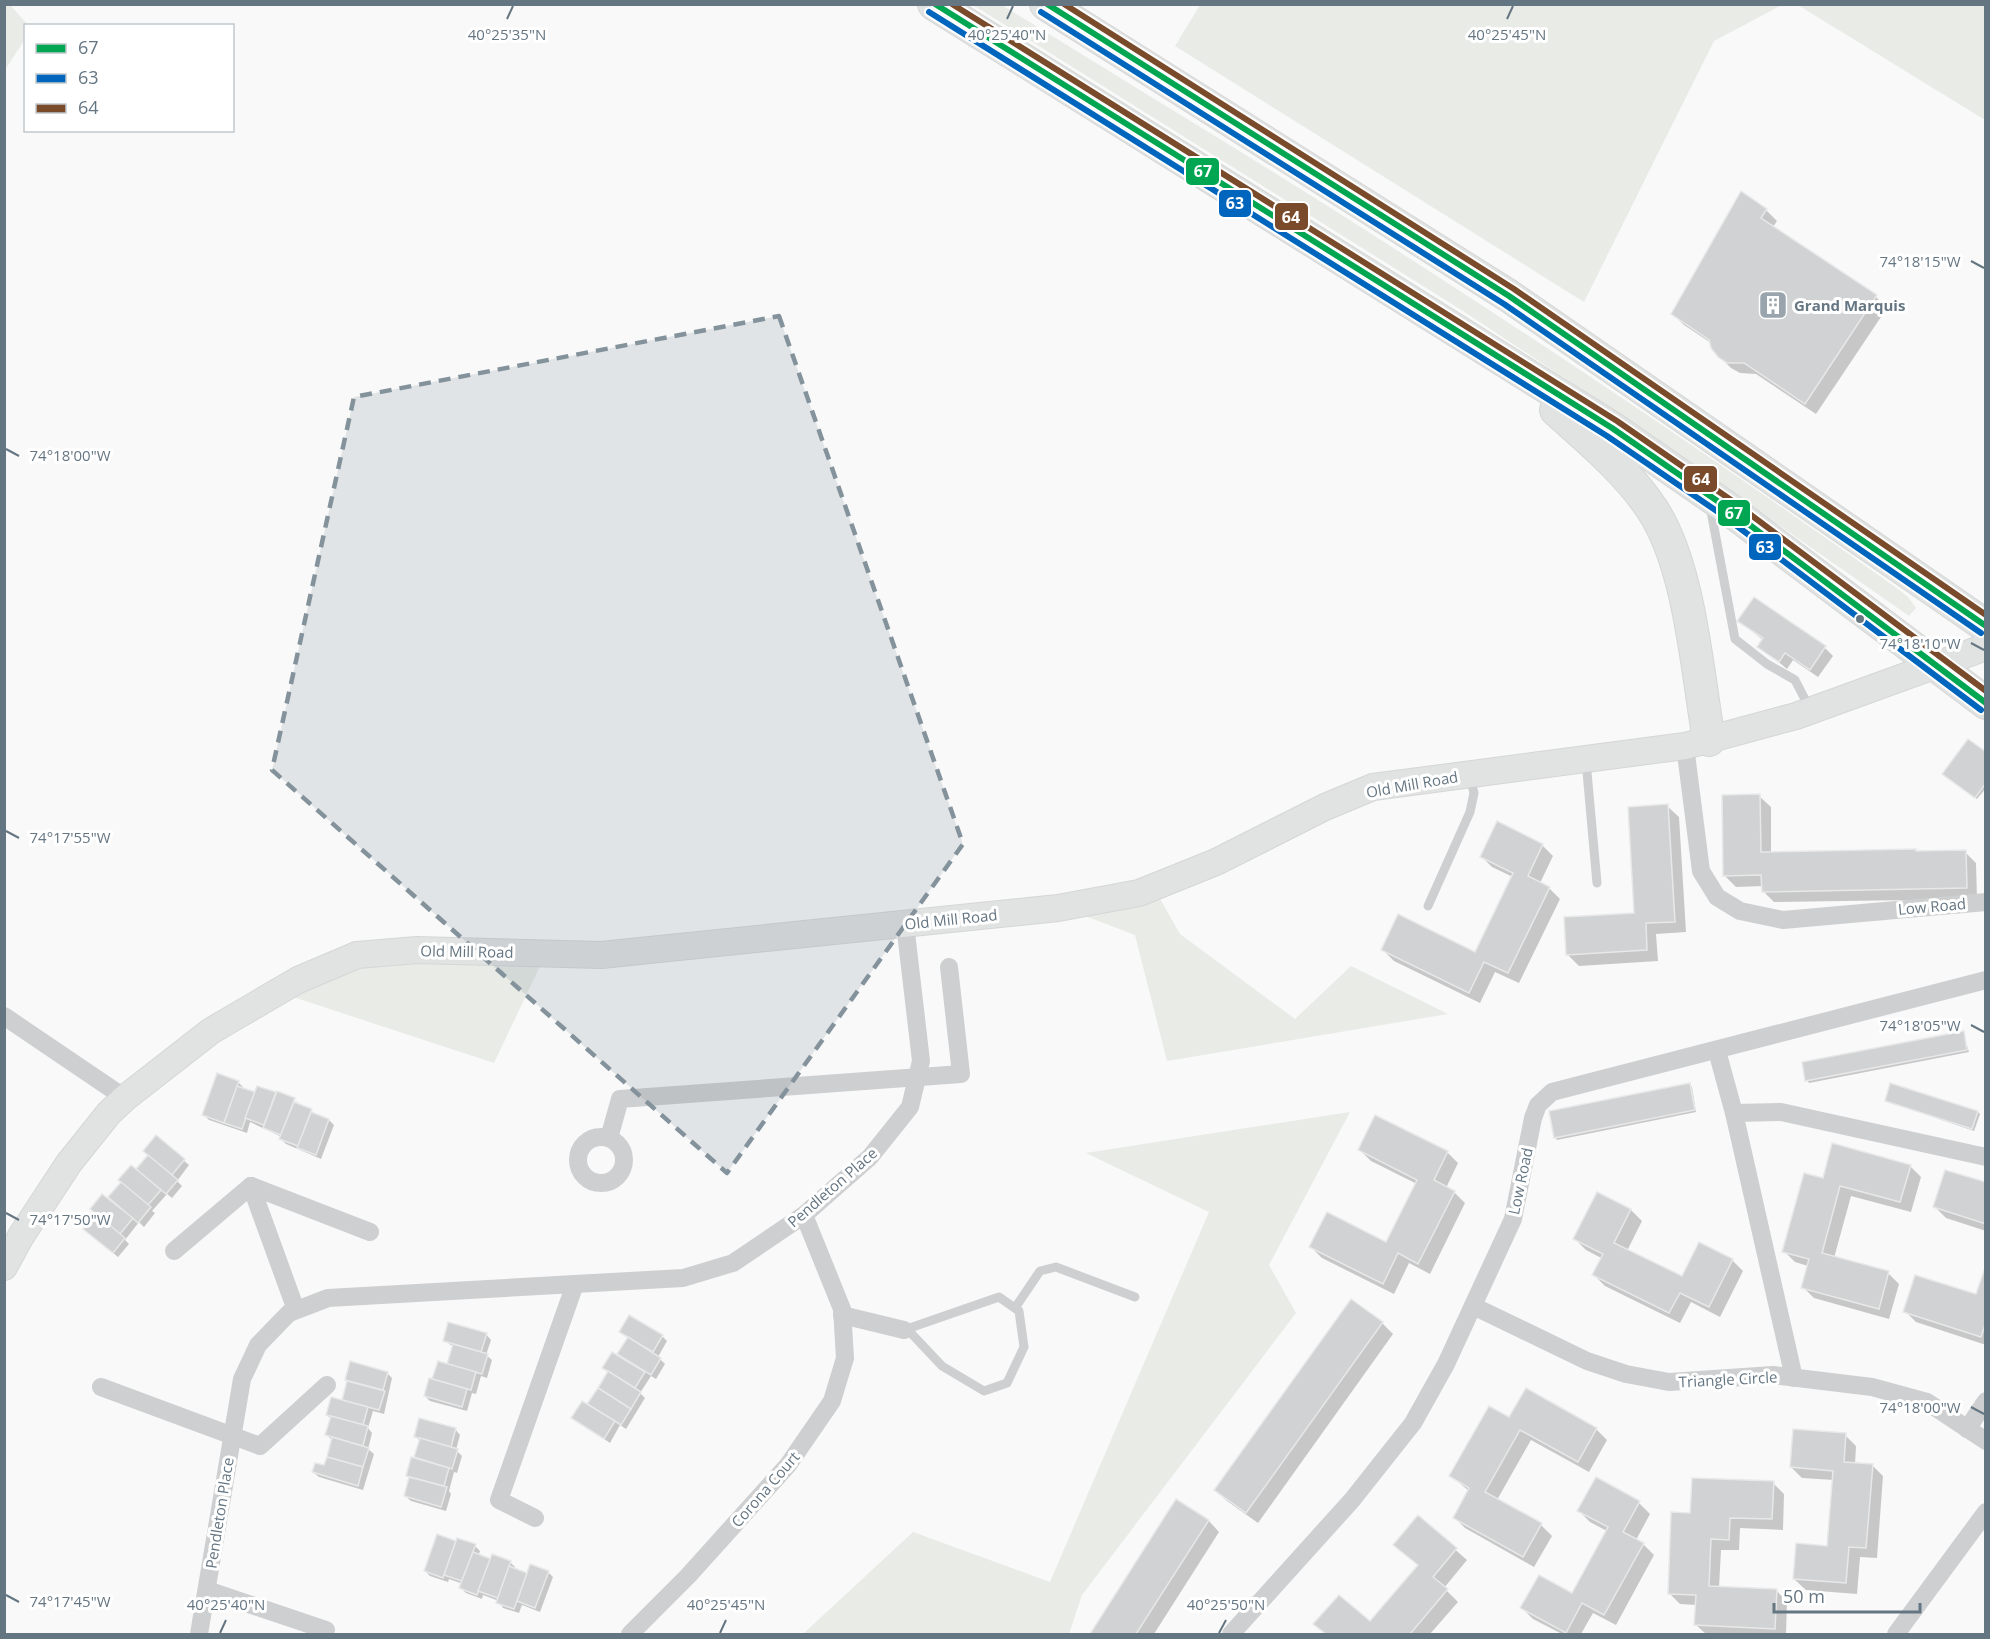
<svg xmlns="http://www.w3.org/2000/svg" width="1990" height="1639" viewBox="0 0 1990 1639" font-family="'Open Sans',sans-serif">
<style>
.green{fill:#e8ebe6}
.shadow{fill:#0003}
.building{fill:#d0d2d3;stroke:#e8e8e8;stroke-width:1.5}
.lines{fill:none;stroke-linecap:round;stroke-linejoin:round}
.secondary-casing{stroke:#d5d6d7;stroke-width:28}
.highway-casing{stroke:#d5d6d6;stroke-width:34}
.lane{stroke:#cecfd0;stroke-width:9}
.street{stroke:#cecfd0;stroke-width:18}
.secondary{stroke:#e1e2e2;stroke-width:26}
.highway{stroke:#e1e2e2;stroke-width:32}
.bus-1-casing{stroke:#fff;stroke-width:10}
.bus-2-casing{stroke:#fff;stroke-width:10}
.bus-3-casing{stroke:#fff;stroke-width:10}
.bus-1{stroke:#00a651;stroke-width:6}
.bus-2{stroke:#0065bd;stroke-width:6}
.bus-3{stroke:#7a4b2a;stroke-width:6}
.marked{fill:#84929c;fill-opacity:0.2;stroke:#84929c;stroke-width:4.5;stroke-dasharray:12 8;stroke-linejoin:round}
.ticks{fill:none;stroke:#657683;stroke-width:2}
.bus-dot{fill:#657683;stroke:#fff;stroke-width:2}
.labels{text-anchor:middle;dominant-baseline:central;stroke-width:6;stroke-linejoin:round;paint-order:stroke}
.poi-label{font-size:15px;font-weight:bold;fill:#657683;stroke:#fff;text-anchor:start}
.street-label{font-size:15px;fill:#657683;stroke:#fff}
.ticks-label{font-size:15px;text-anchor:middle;fill:#657683;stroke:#fff;stroke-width:6;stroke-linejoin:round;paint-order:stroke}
.line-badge{stroke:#fff;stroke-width:2}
.badge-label{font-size:16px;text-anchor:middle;font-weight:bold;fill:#fff}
</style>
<rect width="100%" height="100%" fill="#f9f9f9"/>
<g class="green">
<polygon points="5,4 10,5 28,25 26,26 25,39 5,70"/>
<path d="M 973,5 L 1002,5 C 1128,83 1256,160 1381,240 C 1556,352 1728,468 1898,589 L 1908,597 L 1916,608 L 1909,616 L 1634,424 L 1463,311 Z"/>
<polygon points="1200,5 1200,4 1782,5 1714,41 1584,302 1175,46"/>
<polygon points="1798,5 1985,5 1985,120"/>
<polygon points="1160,899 1180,934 1295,1019 1351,966 1448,1014 1167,1061 1135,935 1080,914"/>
<polygon points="416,959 541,964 494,1063 284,994 350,968"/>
<polygon points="1350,1112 1269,1265 1296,1313 1082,1595 1069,1634 803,1634 913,1532 1050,1582 1209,1212 1086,1153"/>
</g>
<g class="shadow">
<polygon points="1766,210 1777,221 1773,227 1876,297 1887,308 1816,414 1756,374 1740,373 1731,368 1719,356 1711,343 1684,325 1673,314"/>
<polygon points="1755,599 1825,648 1833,656 1818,677 1793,660 1787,669 1759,646 1763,640 1739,621"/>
<polygon points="1986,754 1986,788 1977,799 1946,776"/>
<polygon points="1759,796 1771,807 1771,853 1965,852 1976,863 1977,899 1774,902 1763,891 1763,886 1736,887 1725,876"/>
<polygon points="1667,806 1679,817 1686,932 1656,934 1658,961 1579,966 1568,955 1636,914"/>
<polygon points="1542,845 1553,856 1540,883 1549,888 1560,899 1519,983 1495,972 1480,1003 1394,961 1383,950 1475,954 1513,877 1492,867 1481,856"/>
<polygon points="1963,1033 1969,1052 1809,1083 1807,1080"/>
<polygon points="238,1082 243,1087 242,1089 256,1094 258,1088 294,1100 290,1109 293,1110 296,1101 299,1106 329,1120 334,1125 321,1159 286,1144 281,1139 282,1137 250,1122 247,1133 209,1120 204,1115"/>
<polygon points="1690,1085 1692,1087 1696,1112 1557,1140 1555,1137"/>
<polygon points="1886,1101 1978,1112 1980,1114 1974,1131"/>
<polygon points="156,1137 189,1165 177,1181 182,1186 172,1198 167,1194 152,1211 155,1213 144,1227 139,1222 125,1240 129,1244 118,1257 90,1234 108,1200 149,1155"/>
<polygon points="1360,1150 1447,1152 1458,1163 1446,1188 1454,1192 1465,1203 1430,1274 1409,1263 1394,1294 1322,1258 1311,1247 1387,1244 1417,1184 1371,1161"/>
<polygon points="1910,1166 1921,1177 1911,1212 1851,1196 1834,1258 1888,1273 1899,1284 1889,1319 1814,1298 1803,1287 1808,1266 1795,1262 1784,1251 1824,1180"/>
<polygon points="1986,1184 1986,1231 1946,1218 1935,1207"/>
<polygon points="1597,1194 1631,1210 1642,1221 1627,1251 1682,1278 1732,1260 1743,1271 1720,1317 1691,1302 1680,1323 1605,1286 1594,1275 1603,1259 1586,1250 1575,1239"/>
<polygon points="1986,1269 1986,1345 1916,1322 1905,1311 1977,1296"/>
<polygon points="1382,1323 1393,1334 1258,1523 1227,1501 1216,1490"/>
<polygon points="621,1332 662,1336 667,1341 658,1357 665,1364 656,1379 651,1376 640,1393 645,1398 626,1429 620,1425 610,1443 573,1418 588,1407 609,1373 604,1368 618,1357 629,1339"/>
<polygon points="486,1334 491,1340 486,1355 492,1360 487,1378 481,1376 476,1394 472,1393 467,1411 430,1401 425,1396 433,1381 448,1366 454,1347 445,1341"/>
<polygon points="352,1363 387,1373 392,1378 384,1414 373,1411 368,1428 372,1433 368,1449 374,1454 363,1490 319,1477 313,1472 325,1467 332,1440 327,1435 331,1419 327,1415 343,1402"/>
<polygon points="1510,1419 1596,1429 1607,1440 1589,1472 1531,1440 1497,1500 1541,1525 1552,1536 1534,1567 1465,1528 1454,1517 1469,1491 1451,1476"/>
<polygon points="455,1429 460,1435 456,1450 462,1456 457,1473 454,1472 449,1491 451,1494 446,1511 411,1501 405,1496 411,1478 408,1475 420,1441 415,1436"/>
<polygon points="1845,1435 1856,1446 1855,1464 1872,1465 1883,1476 1877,1558 1860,1557 1857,1594 1806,1590 1794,1579 1829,1547 1834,1480 1802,1478 1791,1467"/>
<polygon points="1596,1479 1639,1503 1650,1514 1636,1540 1643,1544 1654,1555 1616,1625 1593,1613 1581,1634 1562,1634 1533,1619 1522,1608 1573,1595 1607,1531 1590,1522 1579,1511"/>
<polygon points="1773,1483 1784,1494 1783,1530 1740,1528 1739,1550 1721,1550 1719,1588 1776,1590 1787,1602 1786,1634 1706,1634 1696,1625 1697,1605 1680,1604 1669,1593 1692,1515"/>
<polygon points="1177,1501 1209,1521 1219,1532 1154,1634 1091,1634"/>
<polygon points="1418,1517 1467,1560 1444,1588 1458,1602 1430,1634 1326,1634 1316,1624 1371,1623 1419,1566 1406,1555"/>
<polygon points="457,1543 475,1546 480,1551 478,1556 491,1561 510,1562 515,1567 515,1570 528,1574 548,1572 553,1577 540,1612 522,1605 519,1613 503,1608 499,1601 483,1595 482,1599 466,1593 461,1588 463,1584 449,1579 448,1582 430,1576 425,1571"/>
</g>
<g class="building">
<polygon points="1741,191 1767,209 1761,218 1877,295 1805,404 1744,363 1727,363 1718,357 1711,348 1709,340 1671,314"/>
<polygon points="1754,597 1826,646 1810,670 1785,653 1779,662 1757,647 1763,638 1737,621"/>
<polygon points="1968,739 1986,752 1986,783 1975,798 1942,774"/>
<polygon points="1760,794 1761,852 1916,849 1916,851 1966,850 1967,888 1762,892 1761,875 1723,876 1722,795"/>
<polygon points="1668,804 1675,922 1646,923 1647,950 1566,955 1564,917 1634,913 1628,807"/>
<polygon points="1497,821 1543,844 1528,876 1550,887 1508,973 1484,962 1469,993 1381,950 1398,914 1475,952 1513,873 1480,857"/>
<polygon points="1964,1031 1967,1050 1805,1081 1802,1062"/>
<polygon points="217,1073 239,1081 224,1123 202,1115"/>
<polygon points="1690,1083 1695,1110 1554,1138 1549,1111"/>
<polygon points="1890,1083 1978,1111 1972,1129 1885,1101"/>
<polygon points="237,1086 255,1092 242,1129 224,1123"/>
<polygon points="257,1086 276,1092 264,1125 245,1118"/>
<polygon points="277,1091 295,1098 281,1135 263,1128"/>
<polygon points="294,1102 312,1109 298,1146 279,1139"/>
<polygon points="311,1112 329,1119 316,1155 297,1148"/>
<polygon points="1375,1115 1448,1151 1434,1180 1455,1191 1418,1264 1398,1253 1383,1284 1309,1247 1327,1212 1386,1242 1417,1180 1358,1150"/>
<polygon points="156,1135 185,1159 172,1175 143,1151"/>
<polygon points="1832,1143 1911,1165 1900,1202 1840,1186 1822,1253 1889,1271 1879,1309 1801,1288 1809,1259 1782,1252 1804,1173 1823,1178"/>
<polygon points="148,1155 178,1180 166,1194 136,1169"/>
<polygon points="131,1165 161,1190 148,1205 118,1180"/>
<polygon points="1945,1170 1986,1182 1986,1224 1933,1207"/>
<polygon points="121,1182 151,1207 138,1223 108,1197"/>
<polygon points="1597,1192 1631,1209 1614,1243 1682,1276 1699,1242 1733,1259 1709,1307 1680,1293 1669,1313 1592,1275 1603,1254 1573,1239"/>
<polygon points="102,1194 133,1218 120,1234 90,1209"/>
<polygon points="95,1213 125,1238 113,1253 83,1229"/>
<polygon points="1986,1265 1986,1322 1981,1337 1903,1312 1915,1275 1976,1294"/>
<polygon points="1351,1299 1383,1322 1246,1513 1214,1490"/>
<polygon points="629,1315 663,1335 653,1352 619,1332"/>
<polygon points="448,1322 487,1333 481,1352 443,1341"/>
<polygon points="628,1337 661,1358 651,1375 617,1354"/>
<polygon points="453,1344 488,1354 482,1374 447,1364"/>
<polygon points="612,1352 645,1372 635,1388 602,1368"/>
<polygon points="350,1361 388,1372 383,1390 345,1380"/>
<polygon points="438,1361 476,1372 471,1390 432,1379"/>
<polygon points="608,1371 641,1392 631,1409 598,1388"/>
<polygon points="429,1378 467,1389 462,1407 424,1396"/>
<polygon points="347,1381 385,1391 379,1410 342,1400"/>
<polygon points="598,1388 631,1409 621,1425 587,1404"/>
<polygon points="1526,1388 1597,1428 1578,1462 1520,1430 1485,1492 1542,1523 1523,1557 1453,1518 1469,1488 1449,1476 1489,1406 1509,1417"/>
<polygon points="331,1397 368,1407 363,1425 326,1415"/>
<polygon points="582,1401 615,1421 604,1439 571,1418"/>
<polygon points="331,1416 368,1426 363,1446 325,1435"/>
<polygon points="419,1418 456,1428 451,1447 414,1437"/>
<polygon points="1793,1429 1846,1433 1844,1462 1873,1464 1866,1548 1849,1547 1846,1583 1793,1579 1796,1543 1827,1546 1833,1471 1790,1467"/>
<polygon points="332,1437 369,1448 363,1467 327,1457"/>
<polygon points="420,1438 458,1449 452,1469 414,1457"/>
<polygon points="327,1457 363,1467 358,1486 312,1472 315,1463 324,1465"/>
<polygon points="411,1457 449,1468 444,1486 406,1476"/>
<polygon points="409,1477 447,1487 441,1507 404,1496"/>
<polygon points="1596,1477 1640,1501 1623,1532 1644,1543 1604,1615 1582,1603 1566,1633 1520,1608 1539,1575 1572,1593 1608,1527 1577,1511"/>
<polygon points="1692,1478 1774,1481 1772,1519 1730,1518 1729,1540 1711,1539 1709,1586 1777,1589 1775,1629 1694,1625 1696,1595 1668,1594 1671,1512 1690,1513"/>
<polygon points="1176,1499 1209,1520 1136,1634 1090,1634"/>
<polygon points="1418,1515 1457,1548 1433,1577 1448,1589 1410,1634 1326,1634 1313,1624 1339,1595 1370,1621 1418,1565 1393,1545"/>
<polygon points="437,1534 456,1541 443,1578 424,1571"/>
<polygon points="457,1538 476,1544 462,1581 444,1575"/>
<polygon points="473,1552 491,1559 477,1595 459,1588"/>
<polygon points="492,1554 511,1561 498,1598 478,1591"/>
<polygon points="530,1564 549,1571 535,1608 517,1601"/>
<polygon points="509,1566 527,1573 514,1609 496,1603"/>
</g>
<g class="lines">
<g class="secondary-casing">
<polyline id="secondary" points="4,1267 21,1236 69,1163 109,1113 125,1098 211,1031 298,980 357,955 417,950 601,955 1058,908 1139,893 1216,862 1325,807 1373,787 1685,746 1796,716 1986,647"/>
</g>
<g class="highway-casing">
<g id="highway">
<polyline points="934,4 1612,428 1726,507 1986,703"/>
<polyline points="1046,4 1509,296 1986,626"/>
<path d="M 1556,410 C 1589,440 1626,470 1652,509 C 1690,566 1697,671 1709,740"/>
</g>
</g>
<g class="lane">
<polyline points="1710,506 1735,639 1767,664 1795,680 1810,709"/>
<polyline points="1586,761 1597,883"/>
<polyline points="1428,906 1470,812 1474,793 1470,777"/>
<polygon points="999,1297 1019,1311 1024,1347 1007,1383 984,1391 942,1366 909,1331 904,1330"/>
<polyline points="1015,1308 1040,1271 1056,1267 1135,1297"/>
</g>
<g class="street">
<polyline points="1685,746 1701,871 1717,897 1740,911 1783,920 1986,902"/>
<polyline points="4,1016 125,1098"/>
<polyline points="1717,1051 1734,1113 1794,1378"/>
<polyline points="1734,1113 1781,1112 1986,1157"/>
<circle cx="601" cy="1160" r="23"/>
<polyline points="609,1138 620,1099 961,1074 949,967"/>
<polyline points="251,1186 296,1310"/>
<polyline points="251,1186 370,1232"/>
<polyline points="174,1251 251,1186"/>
<polyline points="1473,1306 1587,1361 1626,1374 1669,1382 1773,1375 1872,1387 1927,1402 1986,1441"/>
<polyline points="842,1315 904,1330"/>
<polyline points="101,1387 260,1446 327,1385"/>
<polyline points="1967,1429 1986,1401"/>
<polyline points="535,1518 499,1500 575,1284 683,1278 733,1263 804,1215 870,1157 910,1107 921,1061 905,924"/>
<polyline points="207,1590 326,1630"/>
<polyline points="199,1634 242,1379 258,1345 289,1313 328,1298 575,1284"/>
<polyline points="630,1634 688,1576 788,1465 832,1401 845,1358 842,1309 804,1215"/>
<polyline points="1231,1634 1352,1500 1413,1423 1446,1364 1513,1219 1533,1118 1538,1105 1552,1092 1986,980"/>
<polyline points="1896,1634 1986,1512"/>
</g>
<use href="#secondary" class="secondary"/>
<use href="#highway" class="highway"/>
<g class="bus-1-casing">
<g id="bus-1">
<polyline points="935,4 1612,428 1726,507 1986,703"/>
<polyline points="1047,4 1509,296 1986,626"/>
</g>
</g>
<g class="bus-2-casing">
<g id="bus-2">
<polyline points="929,12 1607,436 1721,514 1981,710"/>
<polyline points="1041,12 1504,304 1981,633"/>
</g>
</g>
<g class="bus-3-casing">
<g id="bus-3">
<polyline points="952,4 1617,421 1731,500 1986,691"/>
<polyline points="1064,4 1514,289 1986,615"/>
</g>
</g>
<use href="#bus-1" class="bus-1"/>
<use href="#bus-2" class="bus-2"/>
<use href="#bus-3" class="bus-3"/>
</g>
<path class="marked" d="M 779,316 L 963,844 L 727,1173 L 272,770 L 354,397 Z"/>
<path class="ticks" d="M 507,19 L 513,6M 1007,19 L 1013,6M 1507,19 L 1513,6M 1971,261 L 1984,268M 6,449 L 19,456M 1971,643 L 1984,650M 6,831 L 19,838M 1971,1025 L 1984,1032M 6,1213 L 19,1220M 1971,1407 L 1984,1414M 6,1595 L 19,1602M 220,1633 L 226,1620M 720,1633 L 726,1620M 1219,1633 L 1226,1620"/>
<defs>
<g id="building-square" transform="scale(1.5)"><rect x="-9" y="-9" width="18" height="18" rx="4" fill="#99a4ac" stroke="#fff"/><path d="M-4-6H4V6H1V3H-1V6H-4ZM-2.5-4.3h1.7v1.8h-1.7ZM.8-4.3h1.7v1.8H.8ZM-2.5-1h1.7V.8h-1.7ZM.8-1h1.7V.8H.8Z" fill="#fff"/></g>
</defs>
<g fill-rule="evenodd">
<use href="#building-square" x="1773" y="305"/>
</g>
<circle class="bus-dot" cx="1860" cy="619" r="5"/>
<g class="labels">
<g class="poi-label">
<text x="1794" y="305">Grand Marquis</text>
</g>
<g class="street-label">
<text transform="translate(1412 784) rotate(-10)">Old Mill Road</text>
<text transform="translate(1932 906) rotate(-5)">Low Road</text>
<text transform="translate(951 919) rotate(-6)">Old Mill Road</text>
<text transform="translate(467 951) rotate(1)">Old Mill Road</text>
<text transform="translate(1520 1181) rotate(-78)">Low Road</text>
<text transform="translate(832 1187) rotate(-41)">Pendleton Place</text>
<text transform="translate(1728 1379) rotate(-3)">Triangle Circle</text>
<text transform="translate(765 1489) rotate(-49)">Corona Court</text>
<text transform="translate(219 1513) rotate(-81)">Pendleton Place</text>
</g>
</g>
<g class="ticks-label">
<text x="507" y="40">40°25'35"N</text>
<text x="1007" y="40">40°25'40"N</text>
<text x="1507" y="40">40°25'45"N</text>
<text x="1920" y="267">74°18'15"W</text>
<text x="70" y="461">74°18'00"W</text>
<text x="1920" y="649">74°18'10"W</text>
<text x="70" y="843">74°17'55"W</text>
<text x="1920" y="1031">74°18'05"W</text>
<text x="70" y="1225">74°17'50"W</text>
<text x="1920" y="1413">74°18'00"W</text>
<text x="70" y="1607">74°17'45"W</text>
<text x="226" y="1610">40°25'40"N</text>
<text x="726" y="1610">40°25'45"N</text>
<text x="1226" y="1610">40°25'50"N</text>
</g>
<g class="line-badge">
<rect x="1185" y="157" width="35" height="29" rx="6" fill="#00a651"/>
<rect x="1218" y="189" width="34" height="29" rx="6" fill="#0065bd"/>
<rect x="1274" y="202" width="35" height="29" rx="6" fill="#7a4b2a"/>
<rect x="1683" y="465" width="35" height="28" rx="6" fill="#7a4b2a"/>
<rect x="1717" y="499" width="34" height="28" rx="6" fill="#00a651"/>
<rect x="1748" y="533" width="34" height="28" rx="6" fill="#0065bd"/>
</g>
<g class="badge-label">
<text x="1203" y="177">67</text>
<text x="1235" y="209">63</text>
<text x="1291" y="223">64</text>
<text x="1701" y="485">64</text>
<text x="1734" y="519">67</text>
<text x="1765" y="553">63</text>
</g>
<rect width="1990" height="1639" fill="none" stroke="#657683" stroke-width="12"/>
<rect x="24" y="24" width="210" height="108" fill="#ffffff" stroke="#c1c8cd" stroke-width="1.5"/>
<rect x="36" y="44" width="30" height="9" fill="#00a651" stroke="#c1c8cd" stroke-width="1.5"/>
<text x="78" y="54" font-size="18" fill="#657683">67</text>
<rect x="36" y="74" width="30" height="9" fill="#0065bd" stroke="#c1c8cd" stroke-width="1.5"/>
<text x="78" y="84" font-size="18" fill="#657683">63</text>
<rect x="36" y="104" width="30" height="9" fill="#7a4b2a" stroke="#c1c8cd" stroke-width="1.5"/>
<text x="78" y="114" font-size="18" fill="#657683">64</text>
<path d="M1774 1603v9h146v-9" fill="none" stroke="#657683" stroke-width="3"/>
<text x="1783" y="1603" font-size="18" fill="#657683" stroke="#ffffff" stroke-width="4.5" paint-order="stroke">50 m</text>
</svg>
